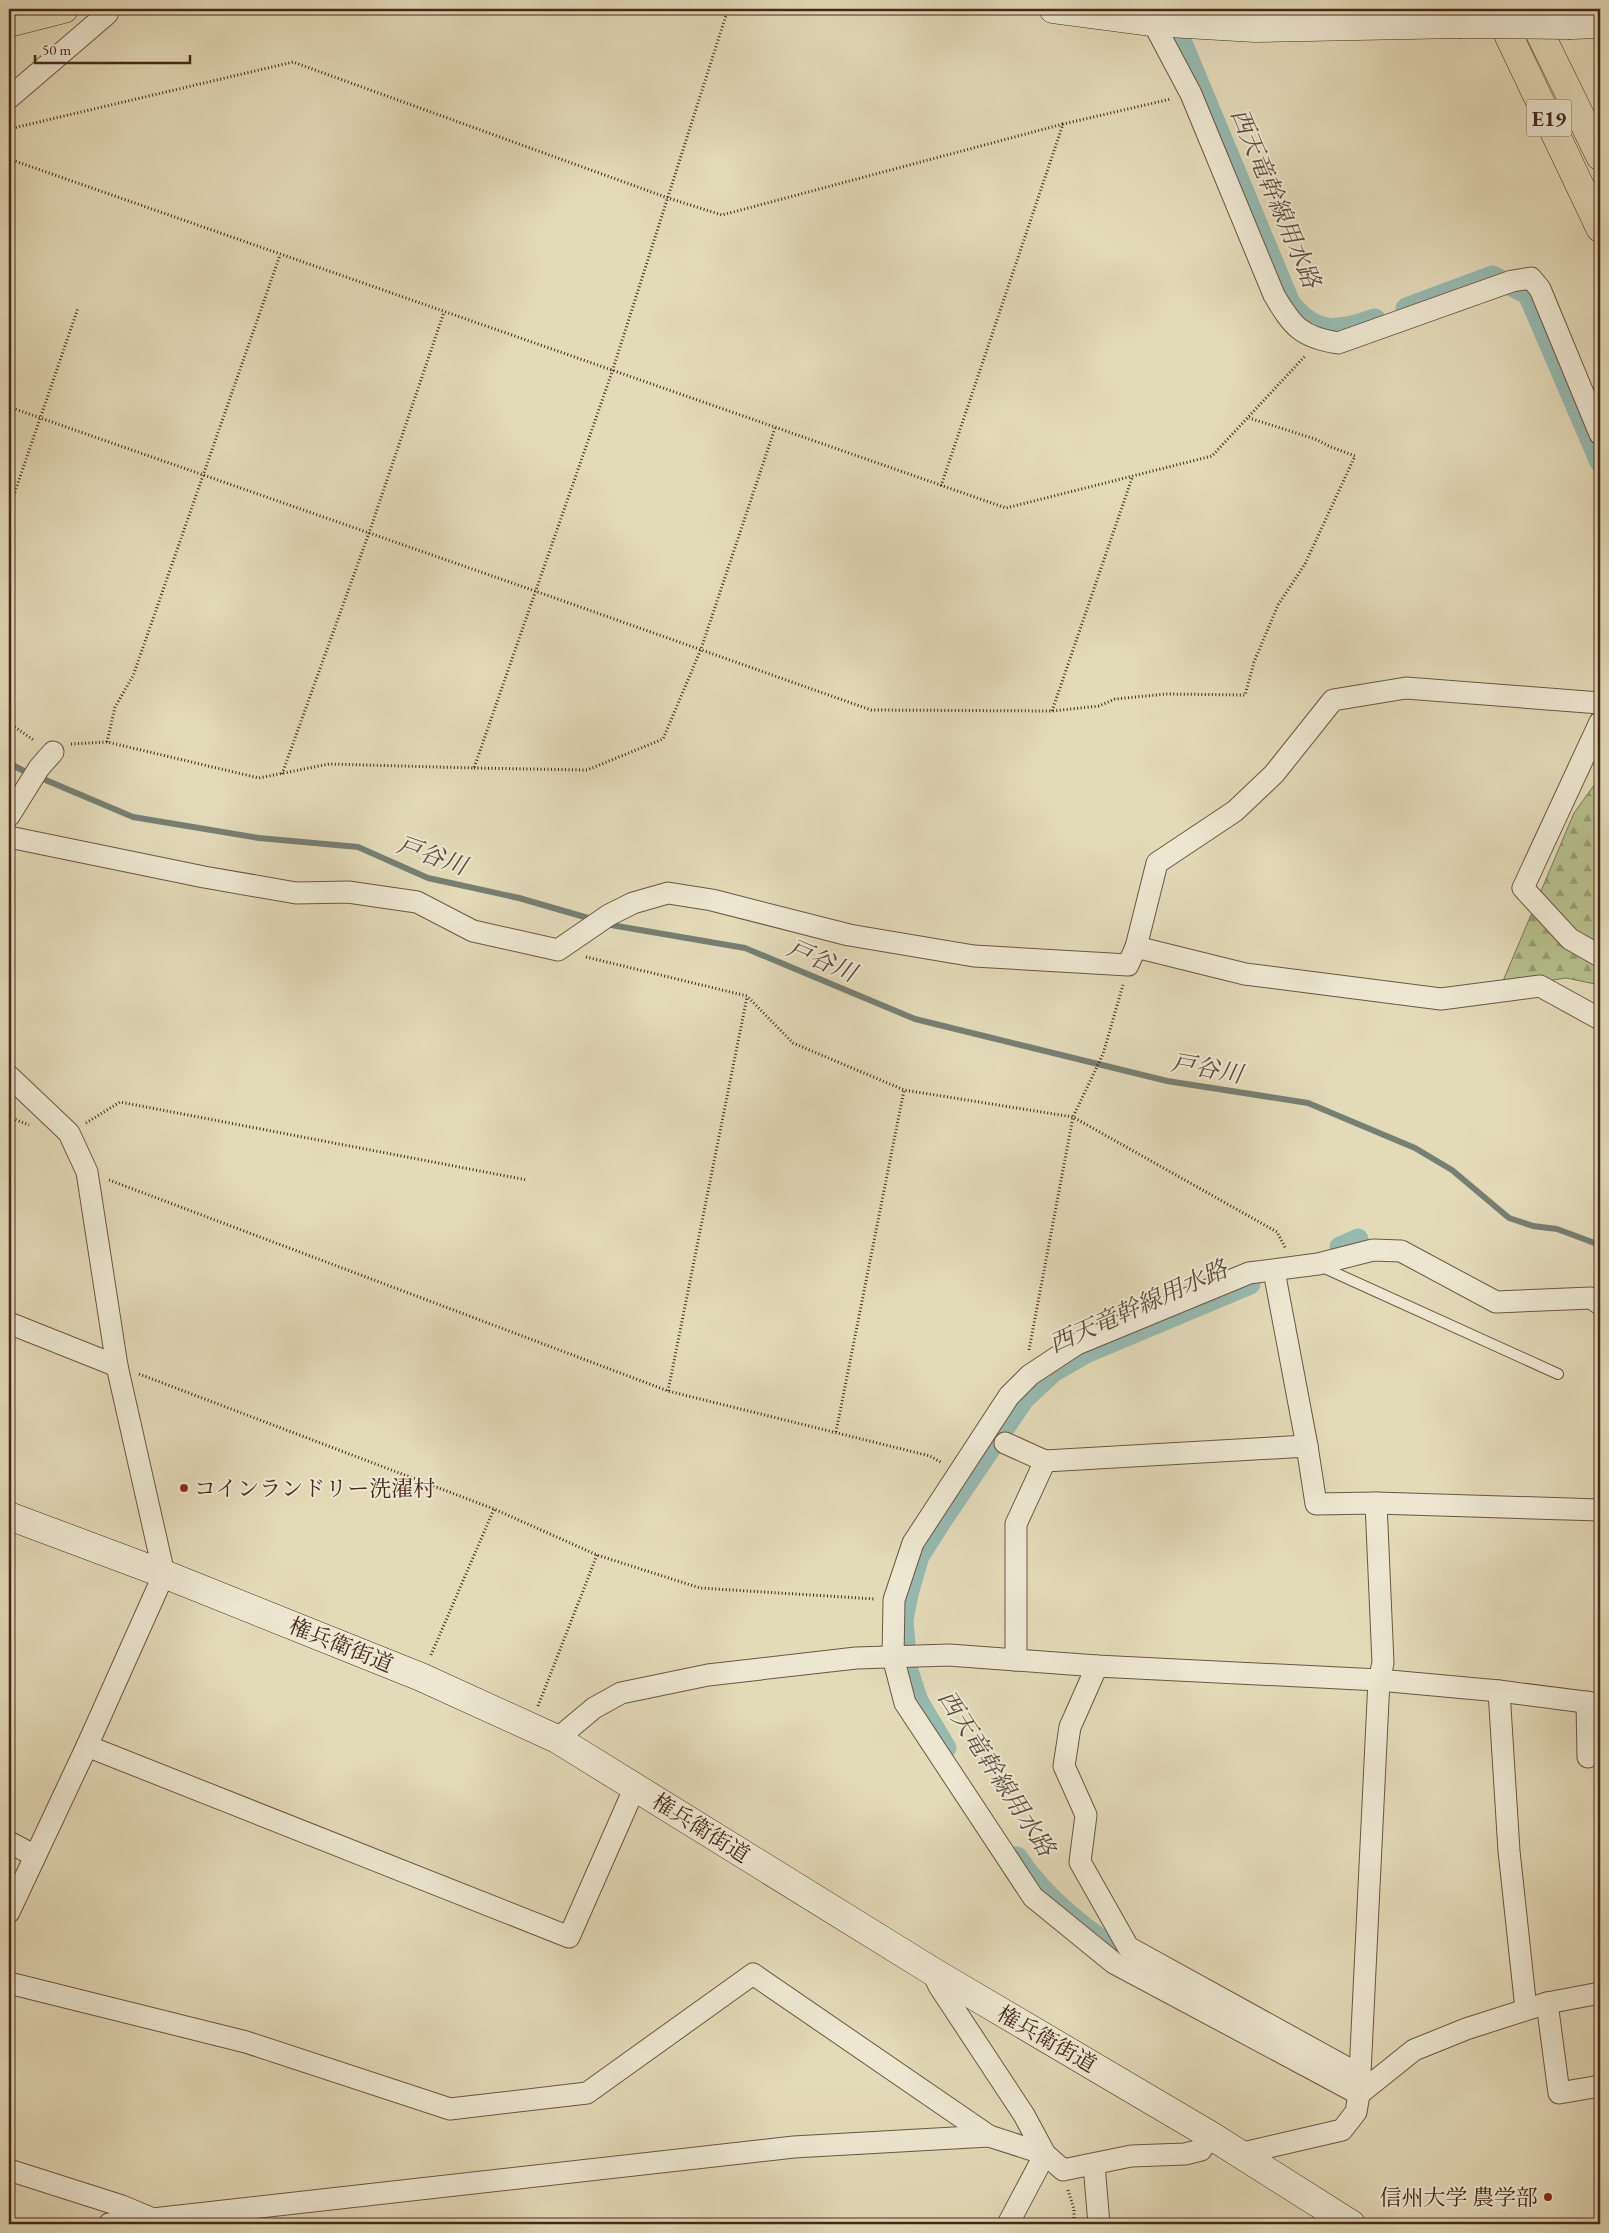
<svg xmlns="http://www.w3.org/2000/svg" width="1609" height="2233" viewBox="0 0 1609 2233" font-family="'EB Garamond','Noto Serif JP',serif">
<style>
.forest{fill:url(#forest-firs);stroke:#7e7354}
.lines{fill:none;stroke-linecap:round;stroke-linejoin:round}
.stream{stroke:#767f74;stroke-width:6}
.canal{stroke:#95bab0;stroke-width:21}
.lane-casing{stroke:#6e5442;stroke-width:12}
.street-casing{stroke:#6e5442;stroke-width:23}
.secondary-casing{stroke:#47271b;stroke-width:29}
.highway-casing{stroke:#47271b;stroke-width:29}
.path{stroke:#47271b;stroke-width:3;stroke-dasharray:1 2.5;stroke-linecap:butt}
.lane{stroke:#ede7d1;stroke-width:10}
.street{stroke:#ede7d1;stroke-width:21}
.secondary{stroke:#ede7d1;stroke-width:28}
.highway{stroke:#e3dab8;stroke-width:28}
.secondary-bridge-casing{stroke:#47271b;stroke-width:29;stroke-linecap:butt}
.secondary-bridge{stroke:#ede7d1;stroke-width:28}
.poi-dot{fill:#8f2418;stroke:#ede7d1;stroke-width:2}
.labels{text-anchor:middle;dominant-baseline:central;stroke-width:4;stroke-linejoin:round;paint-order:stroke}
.shield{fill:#ede7d1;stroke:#796152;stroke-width:1}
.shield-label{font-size:21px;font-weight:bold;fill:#47271b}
.poi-label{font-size:22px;fill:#47271b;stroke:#ede7d1;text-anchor:start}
.street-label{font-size:22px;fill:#47271b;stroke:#ede7d1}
.water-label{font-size:24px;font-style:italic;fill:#5a4c40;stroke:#ede7d1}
</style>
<defs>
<pattern id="forest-firs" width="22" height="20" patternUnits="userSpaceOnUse" patternTransform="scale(1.25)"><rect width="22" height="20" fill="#b6bf8d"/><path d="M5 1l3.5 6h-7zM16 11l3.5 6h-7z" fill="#969b72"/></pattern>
</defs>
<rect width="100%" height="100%" fill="#e3dab8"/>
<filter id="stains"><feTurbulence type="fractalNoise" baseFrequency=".004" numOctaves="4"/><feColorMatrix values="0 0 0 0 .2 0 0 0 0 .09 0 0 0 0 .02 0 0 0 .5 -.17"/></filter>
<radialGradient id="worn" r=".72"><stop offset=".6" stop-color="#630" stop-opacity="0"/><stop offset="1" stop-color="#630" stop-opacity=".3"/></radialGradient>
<polygon class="forest" points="1600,777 1600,985 1566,978 1500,988 1574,813"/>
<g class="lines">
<g class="stream">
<polyline points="9,763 22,770 133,817 259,838 358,847 428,878 519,898 595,920"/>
<polyline points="605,924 745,948 915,1019 1167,1081 1308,1103 1415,1148 1452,1170 1509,1218 1533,1226 1557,1229 1600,1245"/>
</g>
<g class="canal">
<path d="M 1168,9 L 1290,303 C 1316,336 1339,332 1375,319"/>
<polyline points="1406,308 1492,276 1528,294 1600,462"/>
<polyline points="1340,1247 1358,1239"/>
<polyline points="946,1748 918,1701 907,1668 903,1620 908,1594 919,1556 940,1523 1024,1399 1053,1372 1088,1352 1250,1284"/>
<path d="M 1017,1857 C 1048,1904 1096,1939 1144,1967"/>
</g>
<g class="lane-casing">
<polyline id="lane" points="1320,1266 1558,1374"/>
</g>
<g class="street-casing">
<g id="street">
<path d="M 1147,11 L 1191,94 L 1274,295 C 1293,327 1301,337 1338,343 L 1512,281 L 1531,278 L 1540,289 L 1600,434"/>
<polyline points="9,98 107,14 109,9"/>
<polyline points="1600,722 1523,888 1570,939 1600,956"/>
<polyline points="9,816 39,768 53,752"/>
<polyline points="9,837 204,877 296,893 348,892 417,902 473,931 558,950 609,915 633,903 668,893 712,900 849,935 974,956 1128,965 1136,947 1157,863 1235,811 1274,774 1333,700 1406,688 1600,703"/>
<polyline points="1136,947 1245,974 1441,999 1540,986 1600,1019"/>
<polyline points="9,1076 69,1133 87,1172 117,1366 164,1574 87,1746 9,1912"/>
<polyline points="1600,1304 1591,1298 1496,1302 1401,1251 1373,1250 1318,1264 1249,1273 1077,1344 1030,1375 1009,1396 913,1543 894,1600 893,1657 905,1703 1033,1897 1114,1963 1359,2094 1414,2050 1466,2029 1547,2003 1600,1993"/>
<polyline points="9,1323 117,1366"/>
<polyline points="1005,1443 1045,1461 1307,1446"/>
<polyline points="1376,1503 1600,1510"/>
<polyline points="1016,1660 1016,1524 1045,1461"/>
<polyline points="1097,1666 1070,1727 1064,1766 1086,1815 1080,1862 1128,1947 1360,2075"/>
<polyline points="1499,1691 1509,1851 1526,2009"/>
<polyline points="1587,1702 1588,1757"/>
<polyline points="557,1739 594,1708 621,1693 708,1675 856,1658 949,1655 1097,1666 1379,1680 1499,1691 1600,1704"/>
<polyline points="87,1746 569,1937 635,1787"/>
<polyline points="9,1842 35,1856"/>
<polyline points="932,1971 939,1986 1024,2115 1045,2154 1063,2170 1131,2156 1185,2154 1201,2150 1210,2135"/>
<polyline points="9,1983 246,2042 450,2109 587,2093 753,1974 989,2136"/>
<polyline points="1547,2003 1559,2093 1600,2086"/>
<polyline points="1239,2154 1342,2130 1356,2112 1359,2094 1379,1680 1383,1663 1376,1503 1316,1504 1307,1446 1274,1271"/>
<polyline points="1094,2165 1099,2224"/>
<polyline points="9,2170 122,2206 153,2219 794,2147 989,2136 1045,2154"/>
<polyline points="109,2224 150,2219"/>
<polyline points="1008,2224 1045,2154"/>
</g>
</g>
<g class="secondary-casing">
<g id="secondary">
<polyline points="1053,9 1152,22 1255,28 1459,24"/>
<polyline points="1571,25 1600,24"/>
<polyline points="9,1516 164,1574 421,1677 557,1739 932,1971 1210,2135 1351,2224"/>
</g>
</g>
<g class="highway-casing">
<g id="highway">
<polyline points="1496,9 1600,228"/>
<polyline points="1528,9 1600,156"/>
<polyline points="9,23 64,9"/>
</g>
</g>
<g class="path">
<polyline points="9,129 293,62 668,198 722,215 1063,124"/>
<polyline points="9,159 1006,508 1212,456 1306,355"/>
<polyline points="9,407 535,591 871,710 1052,711 1099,706 1115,699 1166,694 1245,695 1254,662 1278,605 1305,564 1355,456 1331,447 1315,439 1249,418"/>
<polyline points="941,486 1063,124 1171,99"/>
<polyline points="9,509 78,308"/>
<polyline points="1052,711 1132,478"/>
<polyline points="9,723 35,741"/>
<polyline points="107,742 115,707 133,676 280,255"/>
<polyline points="71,744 107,742 259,778 329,764 474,768 612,372 728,9"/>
<polyline points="474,768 587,770 663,739 701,649 775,428"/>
<polyline points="282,774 369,533 444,312"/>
<polyline points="586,957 747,996 793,1043 904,1090 1073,1117 1277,1232 1286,1249"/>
<polyline points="9,1117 29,1125"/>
<polyline points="86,1123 120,1102 527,1180"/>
<polyline points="109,1180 668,1391 930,1456 942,1463"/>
<polyline points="1029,1350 1073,1117 1103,1054 1123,985"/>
<polyline points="139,1374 494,1509 597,1555 700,1588 875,1599"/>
<polyline points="668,1391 747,997"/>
<polyline points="836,1432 904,1090"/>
<polyline points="431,1655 494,1509"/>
<polyline points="538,1706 597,1555"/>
<polyline points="1068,2190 1074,2209 1074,2224"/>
</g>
<use href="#lane" class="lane"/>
<use href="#street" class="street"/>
<use href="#secondary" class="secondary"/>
<use href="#highway" class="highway"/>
<g class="secondary-bridge-casing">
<polyline id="secondary-bridge" points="1459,24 1571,25"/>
</g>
<use href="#secondary-bridge" class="secondary-bridge"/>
</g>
<g class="poi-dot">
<circle cx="184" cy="1488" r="5"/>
<circle cx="1548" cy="2197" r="5"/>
</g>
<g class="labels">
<rect class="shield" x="1526.5" y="99.5" width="45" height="37" rx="4"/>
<g class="shield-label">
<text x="1549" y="118">E19</text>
</g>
<g class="poi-label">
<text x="194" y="1488">コインランドリー洗濯村</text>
<text x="1538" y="2197" text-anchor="end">信州大学 農学部</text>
</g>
<g class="street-label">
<text transform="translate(341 1645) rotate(22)">権兵衛街道</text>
<text transform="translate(701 1828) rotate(32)">権兵衛街道</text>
<text transform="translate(1047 2039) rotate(30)">権兵衛街道</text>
</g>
<g class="water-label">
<text transform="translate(1276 198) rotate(67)">西天竜幹線用水路</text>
<text transform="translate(432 855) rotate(19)">戸谷川</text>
<text transform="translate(822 960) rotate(23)">戸谷川</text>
<text transform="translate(1207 1068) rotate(10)">戸谷川</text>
<text transform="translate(1138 1306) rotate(-24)">西天竜幹線用水路</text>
<text transform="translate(997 1773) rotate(57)">西天竜幹線用水路</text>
</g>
</g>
<rect width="1609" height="2233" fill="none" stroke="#e3dab8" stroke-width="30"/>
<rect x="10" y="10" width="1589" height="2213" fill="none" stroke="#47271b" stroke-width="2.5"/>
<rect x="15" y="15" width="1579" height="2203" fill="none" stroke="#47271b"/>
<path d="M35 55v8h155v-8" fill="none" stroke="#47271b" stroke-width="2.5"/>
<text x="42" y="55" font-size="15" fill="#47271b" stroke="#ede7d1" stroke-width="4" paint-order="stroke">50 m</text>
<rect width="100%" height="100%" filter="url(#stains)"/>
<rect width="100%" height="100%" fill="url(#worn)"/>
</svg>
